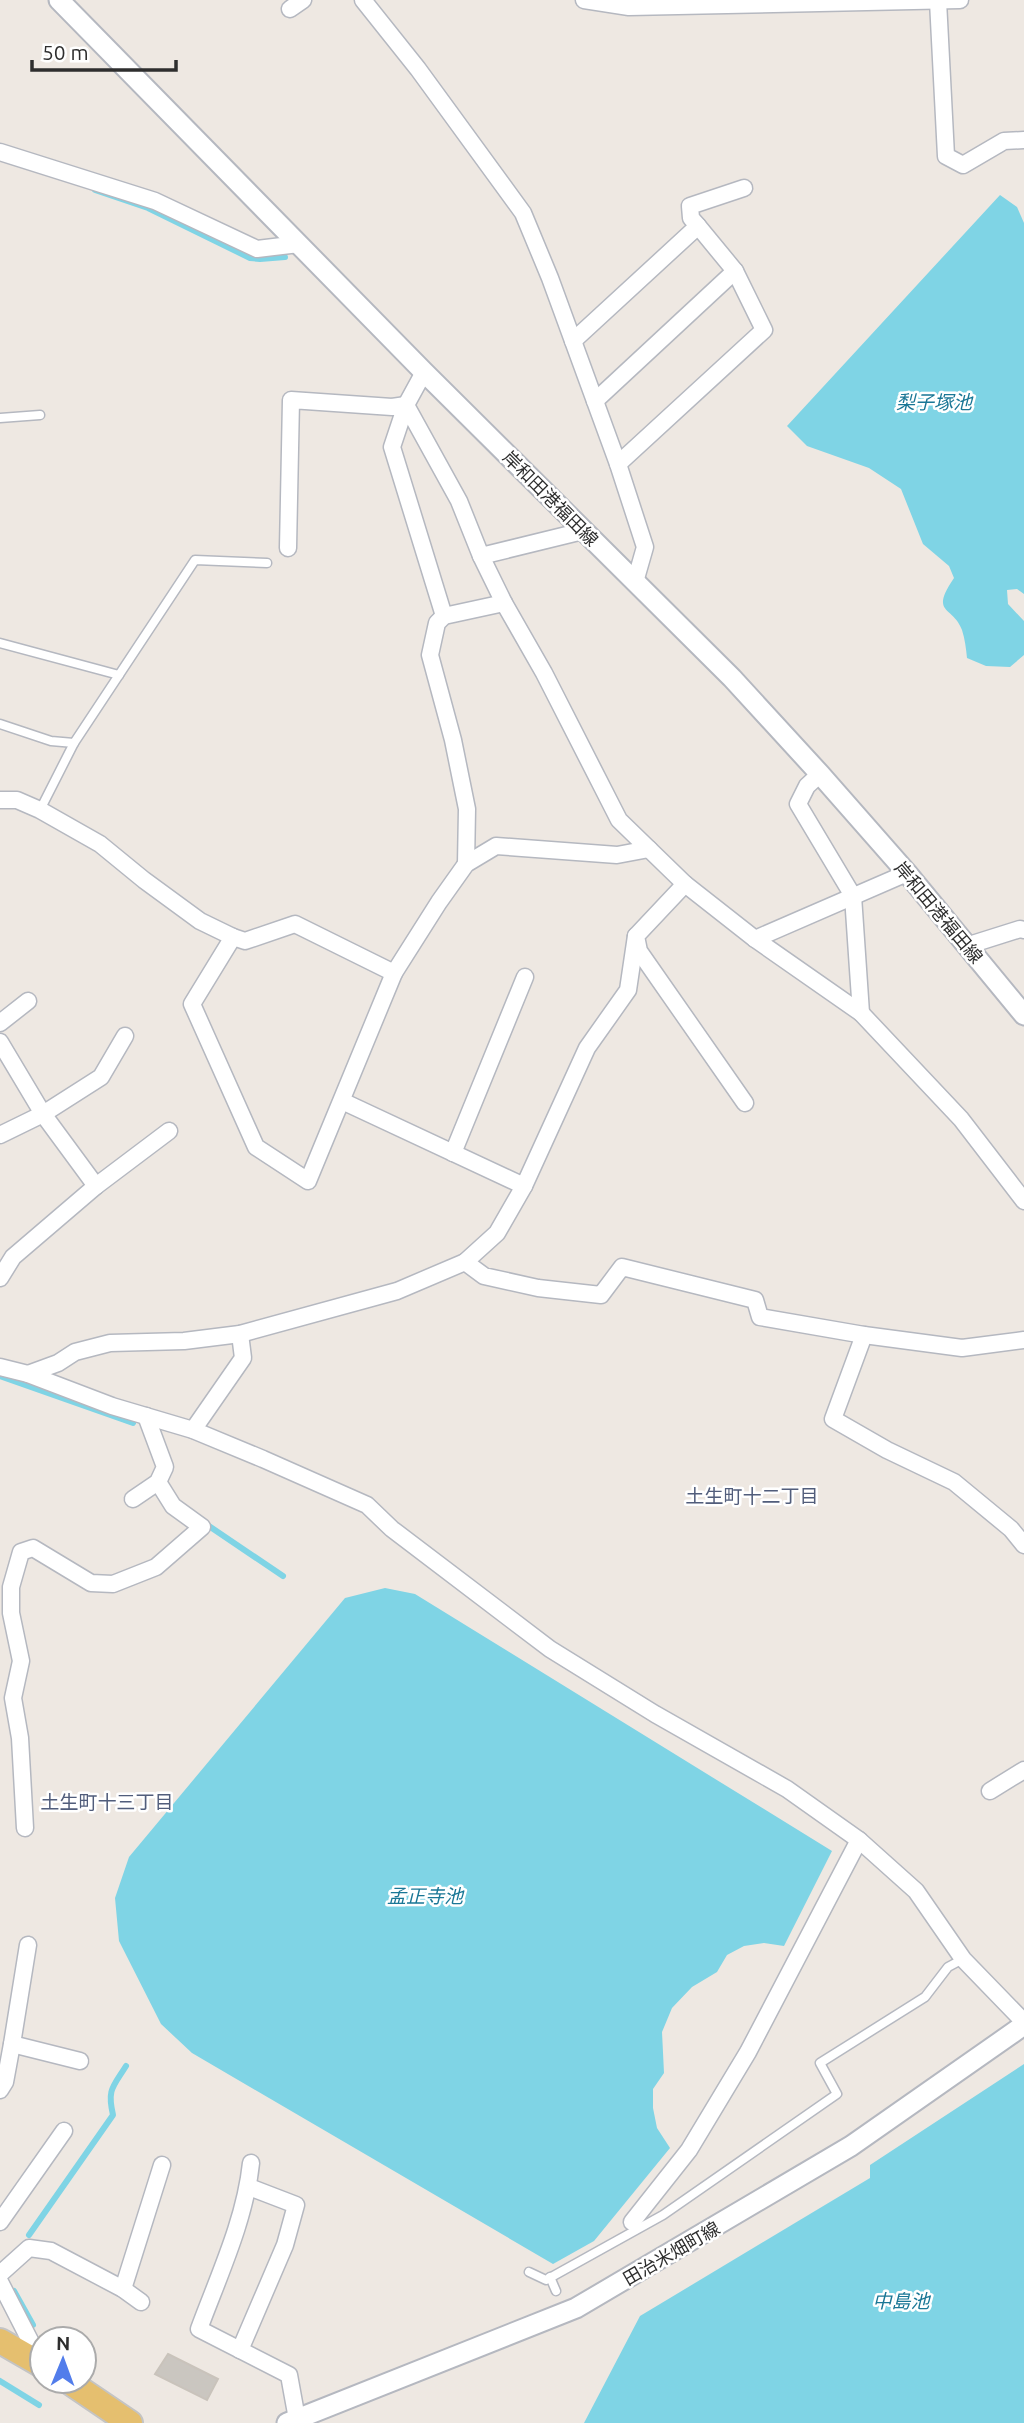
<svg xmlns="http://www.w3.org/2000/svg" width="1024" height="2423" viewBox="0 0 1024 2423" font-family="Ubuntu,'Noto Sans JP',sans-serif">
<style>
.water{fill:#7fd4e5}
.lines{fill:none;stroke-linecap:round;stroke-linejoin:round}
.stream{stroke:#7fd4e5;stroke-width:6}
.building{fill:#cac6c0;stroke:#c9c3bb;stroke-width:2}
.service-casing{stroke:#b5b8c0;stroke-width:11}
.minor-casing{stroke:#b5b8c0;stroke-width:19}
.tertiary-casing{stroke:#b5b8c0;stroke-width:23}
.primary-casing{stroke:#c4c4c4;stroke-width:28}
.service{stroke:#fff;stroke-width:8}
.minor{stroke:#fff;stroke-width:16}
.tertiary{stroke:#fff;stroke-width:19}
.primary{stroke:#e5bf6f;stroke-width:24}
.labels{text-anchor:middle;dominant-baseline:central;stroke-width:5;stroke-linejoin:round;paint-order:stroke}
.street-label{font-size:18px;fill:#2e2e2e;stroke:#fff}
.water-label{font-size:19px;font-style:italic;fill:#1a7796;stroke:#fff}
.neighbourhood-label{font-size:19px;fill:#515d7b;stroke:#fff}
</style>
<rect width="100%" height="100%" fill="#eee8e2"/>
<g class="water">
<path d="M 1000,195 L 1017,207 L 1024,223 L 1024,594 L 1017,589 L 1007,590 L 1008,604 L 1024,621 L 1024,655 L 1010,667 L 986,666 L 967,658 C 966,649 965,639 962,630 C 953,605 929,615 954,578 L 949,566 L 923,544 L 901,489 L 869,468 L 807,446 L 787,426 Z"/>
<polygon points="385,1588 415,1594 832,1851 784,1946 764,1943 744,1946 727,1955 717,1972 692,1987 672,2008 662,2032 664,2073 653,2089 653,2108 657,2128 670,2148 594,2241 553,2264 192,2053 161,2024 119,1941 115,1898 129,1857 345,1598"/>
<polygon points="1024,2064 1024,2423 584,2423 640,2316 870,2178 870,2165"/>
</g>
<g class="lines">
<g class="stream">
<polyline points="95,190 148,208 250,258 260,259 285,257"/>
<polyline points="0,1376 133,1423"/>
<polyline points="203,1522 283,1576"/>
<path d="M 29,2235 L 113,2115 C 107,2089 113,2087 126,2066"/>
<polyline points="14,2291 33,2325"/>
<polyline points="0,2381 39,2405"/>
</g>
</g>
<polygon class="building" points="168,2354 218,2379 207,2400 155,2374"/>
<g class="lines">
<g class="service-casing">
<g id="service">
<polyline points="0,418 40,415"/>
<polyline points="0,643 119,675"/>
<polyline points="0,724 51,741 74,743"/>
<polyline points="40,810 74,743 195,560 267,563"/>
<polyline points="529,2272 546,2280 663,2215 837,2094 820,2063 925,1997 948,1967 963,1959"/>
<polyline points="550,2277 556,2291"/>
</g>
</g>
<g class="minor-casing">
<g id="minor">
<polyline points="363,0 418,69 523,213 550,278 618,464 645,547 635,582"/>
<polyline points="584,0 629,7 960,0"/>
<polyline points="938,1 946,156 963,165 1004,141 1024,140"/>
<polyline points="290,9 303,0"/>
<polyline points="0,152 155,201 257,249 299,244"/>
<polyline points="698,226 691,218 690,206 744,188"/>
<polyline points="573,341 698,226 735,271 764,330 618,464"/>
<polyline points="424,372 406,405 459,501 481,556 504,603 544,673 619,820 685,884 755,939 861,1013 961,1119 1024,1201"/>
<polyline points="595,401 735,271"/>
<polyline points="288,548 291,400 392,407 406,405 392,447 444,616"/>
<polyline points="481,556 583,531"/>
<polyline points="820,774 807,786 798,804 853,896 861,1013"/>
<polyline points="0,800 17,800 40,810 100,844 144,880 200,921 233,937 245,941 295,924 394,973 439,902 466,864 496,846 617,855 649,849"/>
<polyline points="466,864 467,809 453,740 430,655 437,623 444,616 504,603"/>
<polyline points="685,884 636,936 639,951 745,1103"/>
<polyline points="233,937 192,1004 256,1147 308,1181 394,973"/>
<polyline points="755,939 907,873"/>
<polyline points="966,946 1020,929 1024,930"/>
<polyline points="0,1023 28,1001"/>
<polyline points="0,1042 43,1114 96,1186"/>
<polyline points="342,1101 524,1186"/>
<polyline points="0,1135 43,1114 101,1077 125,1036"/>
<polyline points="453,1153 525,977"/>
<polyline points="465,1262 484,1276 538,1288 601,1295 622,1267 755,1300 760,1317 864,1335 962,1348 1024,1340"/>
<polyline points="0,1278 13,1257 96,1186 169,1131"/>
<polyline points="864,1335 833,1419 887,1450 954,1482 1011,1529 1024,1545"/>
<polyline points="0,1367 28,1374 112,1406 193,1430 263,1459 367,1505 392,1529 550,1649 655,1714 787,1789 859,1840 916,1891 963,1959 1024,2022"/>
<polyline points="28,1374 58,1363 75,1352 110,1343 184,1341 240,1334 397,1291 465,1262 497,1233 524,1186 587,1048 628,990 636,936"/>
<polyline points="193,1430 243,1358 240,1334"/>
<polyline points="133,1499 158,1482 165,1467 146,1416"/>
<polyline points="990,1791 1024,1770"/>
<polyline points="25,1828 20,1738 13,1698 21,1661 11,1613 11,1587 21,1552 33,1548 91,1583 113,1584 156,1567 202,1527 173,1506 158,1482"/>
<polyline points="12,2044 80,2061"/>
<polyline points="0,2090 5,2082 12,2044 28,1945"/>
<path d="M 251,2163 C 245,2220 219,2275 199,2329 L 289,2375 L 297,2419"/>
<polyline points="0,2222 64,2131"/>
<polyline points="632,2222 689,2150 748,2052 859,1840"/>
<polyline points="0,2274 29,2248 51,2251 123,2289 141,2302"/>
<polyline points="0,2282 41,2362"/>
<polyline points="123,2289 162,2165"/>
<polyline points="240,2350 285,2245 296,2205 249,2187"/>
</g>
</g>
<g class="tertiary-casing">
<g id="tertiary">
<polyline points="59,0 424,372 732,678 820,774 907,873 1024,1015"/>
<polyline points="287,2423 576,2308 851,2146 1024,2025"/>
</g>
</g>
<g class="primary-casing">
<g id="primary">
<polyline points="0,2341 42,2365"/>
<polyline points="68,2381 130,2423"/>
</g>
</g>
<use href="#service" class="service"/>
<use href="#minor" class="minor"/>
<use href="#tertiary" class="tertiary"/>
<use href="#primary" class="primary"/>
</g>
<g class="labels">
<g class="street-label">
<text transform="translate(551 498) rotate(45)">岸和田港福田線</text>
<text transform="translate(939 912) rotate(50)">岸和田港福田線</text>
<text transform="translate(671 2253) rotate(-30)">田治米畑町線</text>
</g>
<g class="water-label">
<text x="934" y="402">梨子塚池</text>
<text x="425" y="1896">孟正寺池</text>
<text x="901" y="2301">中島池</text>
</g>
<g class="neighbourhood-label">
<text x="752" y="1496">土生町十二丁目</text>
<text x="107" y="1802">土生町十三丁目</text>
</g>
</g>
<g transform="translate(63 2360) rotate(1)"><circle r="33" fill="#ffffff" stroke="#ababab" stroke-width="2"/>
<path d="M0-5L12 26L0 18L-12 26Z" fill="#527deb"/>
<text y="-10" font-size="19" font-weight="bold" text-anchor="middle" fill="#2e2e2e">N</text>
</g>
<path d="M32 60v10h144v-10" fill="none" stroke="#2e2e2e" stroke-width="3.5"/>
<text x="42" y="60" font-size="21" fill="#2e2e2e" stroke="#ffffff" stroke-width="5" paint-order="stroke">50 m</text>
</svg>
